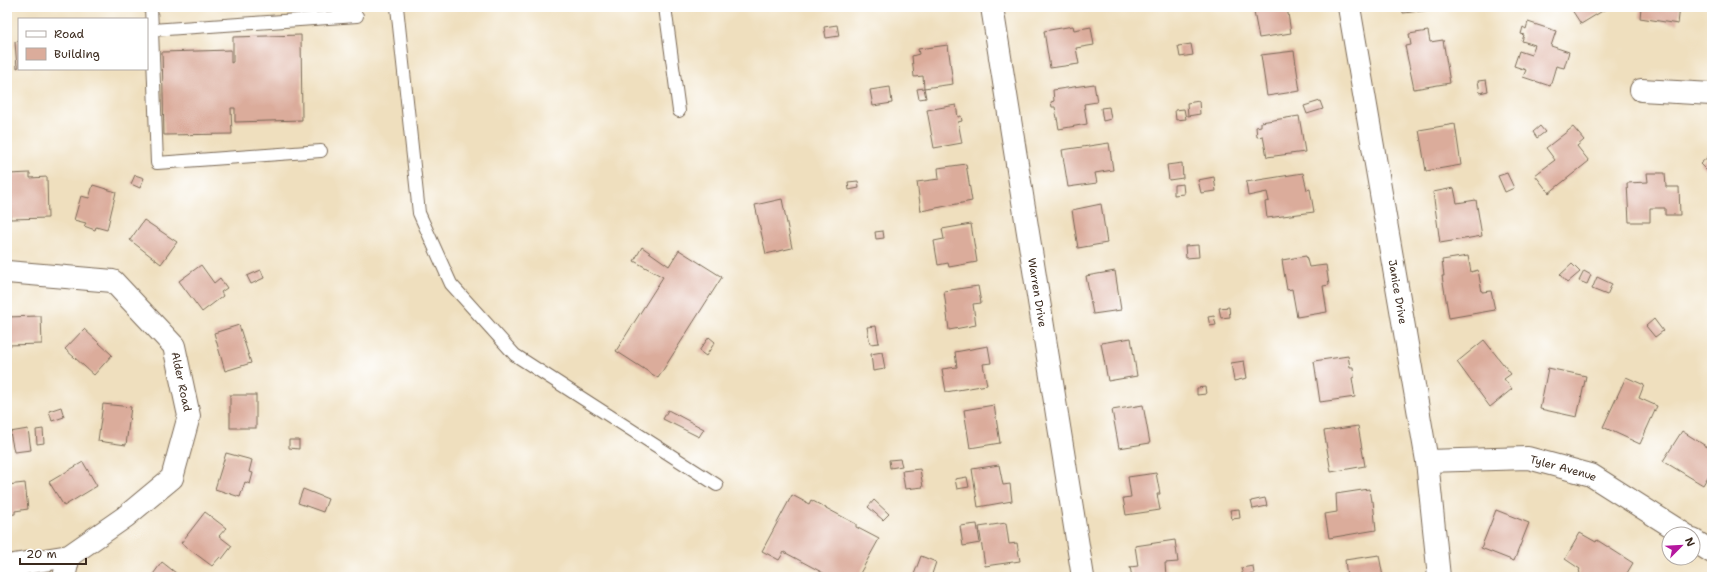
<svg xmlns="http://www.w3.org/2000/svg" width="1719" height="584" viewBox="0 0 1719 584" font-family="'Shantell Sans',sans-serif">
<style>
.building{fill:#dbac9b}
.lines{fill:none;stroke-linecap:round;stroke-linejoin:round}
.service-casing{stroke:#7a6956;stroke-width:14}
.minor-casing{stroke:#7a6956;stroke-width:24}
.service{stroke:#fff;stroke-width:12}
.minor{stroke:#fff;stroke-width:22}
.labels{text-anchor:middle;dominant-baseline:central;stroke-width:3;stroke-linejoin:round;paint-order:stroke}
.street-label{font-size:11px;fill:#3b2a1e;stroke:#fff}
</style>
<rect width="100%" height="100%" fill="#fff"/>
<filter id="ink" filterUnits="userSpaceOnUse"><feTurbulence type="fractalNoise" baseFrequency=".025" numOctaves="2"/><feDisplacementMap in="SourceGraphic" scale="8" xChannelSelector="R" yChannelSelector="G"/><feConvolveMatrix kernelMatrix="1 2 1 2 8 2 1 2 1" color-interpolation-filters="sRGB"/></filter>
<filter id="wash" filterUnits="userSpaceOnUse"><feTurbulence type="fractalNoise" baseFrequency=".012" numOctaves="4" result="noise"/><feDisplacementMap in="SourceGraphic" scale="16" xChannelSelector="R" yChannelSelector="G"/><feGaussianBlur stdDeviation="0.9" result="paint"/><feColorMatrix in="noise" values="0 0 0 0 0 0 0 0 0 0 0 0 0 0 0 0 0 1.4 0 .05"/><feComposite in="paint" operator="in"/></filter>
<g filter="url(#wash)">
<rect width="100%" height="100%" fill="#efdfbe"/>
<g id="blocks">
<g class="building">
<polygon points="1253,7 1287,7 1291,33 1259,38"/>
<polygon points="1402,7 1431,7 1431,10 1403,13"/>
<polygon points="1570,7 1609,7 1581,24"/>
<polygon points="1641,7 1680,7 1678,24 1640,18"/>
<polygon points="1528,22 1556,31 1551,46 1569,52 1564,68 1556,66 1550,86 1523,77 1526,70 1514,66 1519,51 1531,55 1535,45 1522,41 1524,35 1521,34 1523,27 1526,29"/>
<polygon points="837,25 839,36 826,38 824,27"/>
<polygon points="1073,26 1074,30 1091,27 1094,45 1076,48 1079,64 1050,68 1044,31"/>
<polygon points="1428,31 1430,42 1443,40 1450,83 1414,89 1405,46 1411,45 1409,34"/>
<polygon points="301,35 302,120 235,122 235,108 231,108 232,134 164,135 162,52 231,50 231,63 233,62 233,37"/>
<polygon points="19,41 19,67 17,68 15,42"/>
<polygon points="1191,44 1193,55 1180,57 1178,46"/>
<polygon points="948,45 953,84 924,88 923,76 914,77 912,56 919,54 918,49"/>
<polygon points="1294,51 1300,91 1267,96 1261,55"/>
<polygon points="1486,80 1488,91 1480,93 1478,81"/>
<polygon points="1094,84 1097,102 1084,104 1087,124 1059,129 1055,107 1052,107 1051,102 1054,101 1053,90"/>
<polygon points="890,87 892,103 873,106 870,90"/>
<polygon points="924,88 926,98 919,99 917,89"/>
<polygon points="1199,101 1200,114 1188,116 1187,103"/>
<polygon points="1320,101 1323,109 1307,114 1304,106"/>
<polygon points="956,105 958,117 961,116 962,121 958,122 962,143 934,148 927,110"/>
<polygon points="1109,107 1111,119 1103,121 1101,108"/>
<polygon points="1184,109 1186,119 1176,120 1175,110"/>
<polygon points="1299,116 1305,152 1267,157 1263,136 1257,137 1256,127 1261,126 1261,122"/>
<polygon points="1455,124 1461,165 1426,171 1419,130"/>
<polygon points="1540,126 1545,132 1537,138 1533,132"/>
<polygon points="1573,127 1584,140 1577,146 1589,161 1549,193 1535,175 1555,160 1546,148"/>
<polygon points="1109,143 1113,170 1095,173 1097,183 1068,187 1062,150"/>
<polygon points="1712,153 1712,176 1700,164"/>
<polygon points="1182,163 1183,178 1169,180 1167,165"/>
<polygon points="966,164 972,201 921,211 917,182 939,179 938,168"/>
<polygon points="30,173 30,178 47,177 48,218 10,219 9,174"/>
<polygon points="1303,173 1307,190 1310,189 1314,212 1267,218 1265,202 1269,201 1267,192 1248,196 1246,182"/>
<polygon points="1507,173 1514,188 1505,192 1498,176"/>
<polygon points="1647,173 1665,173 1666,187 1679,187 1680,215 1665,215 1665,208 1650,208 1650,222 1629,222 1627,183 1648,182"/>
<polygon points="135,175 144,178 140,188 131,184"/>
<polygon points="1214,177 1216,191 1201,193 1198,180"/>
<polygon points="858,181 859,188 849,190 848,182"/>
<polygon points="1183,184 1184,194 1174,195 1174,185"/>
<polygon points="93,185 116,192 107,230 96,227 95,230 84,226 86,223 74,220 81,196 89,198"/>
<polygon points="1454,188 1457,203 1476,200 1482,236 1440,243 1433,192"/>
<polygon points="782,199 792,248 766,254 755,205"/>
<polygon points="1101,204 1107,243 1078,248 1072,210"/>
<polygon points="144,220 177,242 161,264 130,240"/>
<polygon points="971,224 977,262 949,267 948,263 938,265 934,241 944,239 942,229"/>
<polygon points="883,231 884,238 876,239 875,232"/>
<polygon points="1198,245 1199,257 1186,258 1185,246"/>
<polygon points="642,247 669,266 679,250 722,277 658,378 616,351 663,277 634,261"/>
<polygon points="1306,256 1309,267 1326,265 1329,285 1323,286 1327,312 1297,317 1292,289 1287,290 1282,260"/>
<polygon points="1468,256 1471,272 1478,270 1482,292 1491,291 1495,310 1449,318 1442,276 1444,276 1442,260"/>
<polygon points="1572,264 1580,272 1567,283 1560,275"/>
<polygon points="201,265 214,283 220,278 227,288 221,292 223,296 202,312 179,281"/>
<polygon points="261,270 264,278 251,284 247,276"/>
<polygon points="1115,271 1121,310 1093,314 1086,276"/>
<polygon points="1584,271 1591,275 1587,284 1579,281"/>
<polygon points="1597,277 1612,284 1607,295 1592,289"/>
<polygon points="978,286 981,303 973,304 976,325 949,330 944,291"/>
<polygon points="1229,307 1230,317 1221,318 1219,308"/>
<polygon points="38,316 41,316 42,344 7,345 7,317"/>
<polygon points="1214,316 1216,325 1210,326 1208,317"/>
<polygon points="1654,319 1663,331 1655,337 1646,326"/>
<polygon points="239,325 251,363 225,371 214,333"/>
<polygon points="876,326 879,343 870,344 867,327"/>
<polygon points="84,329 112,355 94,375 65,349"/>
<polygon points="709,337 715,342 706,356 699,351"/>
<polygon points="1131,338 1137,376 1108,381 1101,343"/>
<polygon points="1484,340 1511,374 1504,379 1512,389 1490,407 1457,362"/>
<polygon points="988,346 991,363 983,364 987,385 946,392 942,369 957,367 955,352"/>
<polygon points="882,352 885,369 873,371 871,354"/>
<polygon points="1348,356 1350,367 1353,367 1354,377 1352,378 1355,397 1320,402 1314,361"/>
<polygon points="1244,361 1247,378 1234,381 1231,363"/>
<polygon points="1548,368 1586,376 1577,417 1540,409"/>
<polygon points="1626,377 1644,385 1639,398 1657,406 1640,444 1603,427"/>
<polygon points="1205,387 1206,394 1197,395 1197,388"/>
<rect x="230" y="395" width="26" height="33"/>
<polygon points="103,404 131,407 126,445 98,441"/>
<polygon points="994,405 1000,443 970,448 964,410"/>
<polygon points="1143,405 1150,443 1119,448 1112,410"/>
<polygon points="61,407 64,417 52,421 49,411"/>
<polygon points="668,410 704,429 699,437 663,419"/>
<polygon points="1358,426 1365,466 1331,472 1324,431"/>
<polygon points="28,429 31,450 14,452 10,432"/>
<polygon points="43,429 44,443 37,444 36,430"/>
<polygon points="1682,431 1712,450 1712,470 1703,485 1663,461"/>
<polygon points="289,440 299,440 299,449 289,448"/>
<polygon points="226,453 252,460 249,472 253,473 250,484 245,482 240,497 215,489"/>
<polygon points="900,459 902,466 890,468 889,460"/>
<polygon points="83,462 97,486 64,506 49,482"/>
<polygon points="999,465 1003,485 1010,484 1012,501 978,507 972,469"/>
<polygon points="920,469 923,487 905,489 902,471"/>
<polygon points="1156,473 1160,494 1157,494 1160,510 1126,515 1123,498 1131,497 1128,477"/>
<polygon points="967,477 969,487 957,489 955,479"/>
<polygon points="25,483 28,509 15,511 15,514 7,515 7,485"/>
<polygon points="303,489 328,499 323,512 298,503"/>
<polygon points="1369,489 1371,501 1373,501 1376,530 1329,538 1325,514 1337,512 1336,494"/>
<polygon points="792,495 809,504 811,500 856,524 856,527 879,539 858,577 825,577 827,575 784,552 779,560 762,551"/>
<polygon points="1265,498 1267,506 1253,509 1251,501"/>
<polygon points="874,500 889,514 883,520 868,507"/>
<polygon points="1239,509 1240,518 1232,519 1230,510"/>
<polygon points="1496,510 1529,523 1514,561 1481,548"/>
<polygon points="205,512 226,528 219,536 232,546 222,559 220,557 212,566 181,543"/>
<polygon points="1006,523 1009,544 1017,543 1020,561 985,566 979,527"/>
<polygon points="977,524 980,543 963,546 960,526"/>
<polygon points="1580,533 1596,542 1597,540 1633,563 1627,573 1633,577 1577,577 1580,572 1579,571 1580,569 1565,559"/>
<polygon points="1175,540 1178,562 1165,563 1166,577 1132,577 1130,567 1138,566 1135,546"/>
<polygon points="1379,555 1383,577 1347,577 1345,560"/>
<polygon points="921,556 936,562 931,577 913,577"/>
<polygon points="162,562 181,577 151,577"/>
<polygon points="1253,566 1254,574 1243,576 1241,568"/>
</g>
</g>
</g>
<g filter="url(#ink)">
<use href="#blocks" fill-opacity="0" stroke="#7a6956" stroke-width="1"/>
<g class="lines">
<g class="service-casing">
<g id="service">
<polyline points="151,7 152,30 357,16"/>
<polyline points="397,7 419,213 451,284 515,355 717,485"/>
<polyline points="665,7 679,111"/>
<polyline points="152,30 157,163 321,151"/>
</g>
</g>
<g class="minor-casing">
<g id="minor">
<path id="s1" d="M 992,7 L 1083,577"/>
<path id="s2" d="M 1349,7 L 1427,461 L 1439,577"/>
<polyline points="1641,90 1712,94"/>
<path id="s3" d="M 7,272 L 113,281 L 174,346 L 189,416 L 172,478 L 125,517 L 69,556 L 7,566"/>
<path id="s4" d="M 1427,461 L 1528,458 L 1591,475 L 1684,534"/>
<polyline points="1693,540 1712,552"/>
<polyline points="64,577 69,556"/>
</g>
</g>
<use href="#service" class="service"/>
<use href="#minor" class="minor"/>
</g>
</g>
<g class="labels">
<g class="street-label">
<text stroke="none"><textPath href="#s1" startOffset="289">Warren Drive</textPath></text>
<text stroke="none"><textPath href="#s2" startOffset="289">Janice Drive</textPath></text>
<text stroke="none"><textPath href="#s3" startOffset="232">Alder Road</textPath></text>
<text stroke="none"><textPath href="#s4" startOffset="138">Tyler Avenue</textPath></text>
</g>
</g>
<rect width="1719" height="584" fill="none" stroke="#fff" stroke-width="24"/>
<rect x="18" y="18" width="130" height="52" fill="#ffffff" stroke="#b1aaa5"/>
<rect x="26" y="31" width="20" height="6" fill="#ffffff" stroke="#b1aaa5"/>
<text x="54" y="38" font-size="12" fill="#3b2a1e">Road</text>
<rect x="26" y="48" width="20" height="12" fill="#dbac9b" stroke="#b1aaa5"/>
<text x="54" y="58" font-size="12" fill="#3b2a1e">Building</text>
<g transform="translate(1681 546) rotate(66)"><circle r="19" fill="#ffffff" stroke="#b1aaa5"/>
<path d="M0-3L7 15L0 10L-7 15Z" fill="#b5179e"/>
<text y="-6" font-size="11" font-weight="bold" text-anchor="middle" fill="#3b2a1e">N</text>
</g>
<path d="M20 558v6h66v-6" fill="none" stroke="#3b2a1e" stroke-width="2"/>
<text x="26" y="558" font-size="12" fill="#3b2a1e" stroke="#ffffff" stroke-width="3" paint-order="stroke">20 m</text>
</svg>
